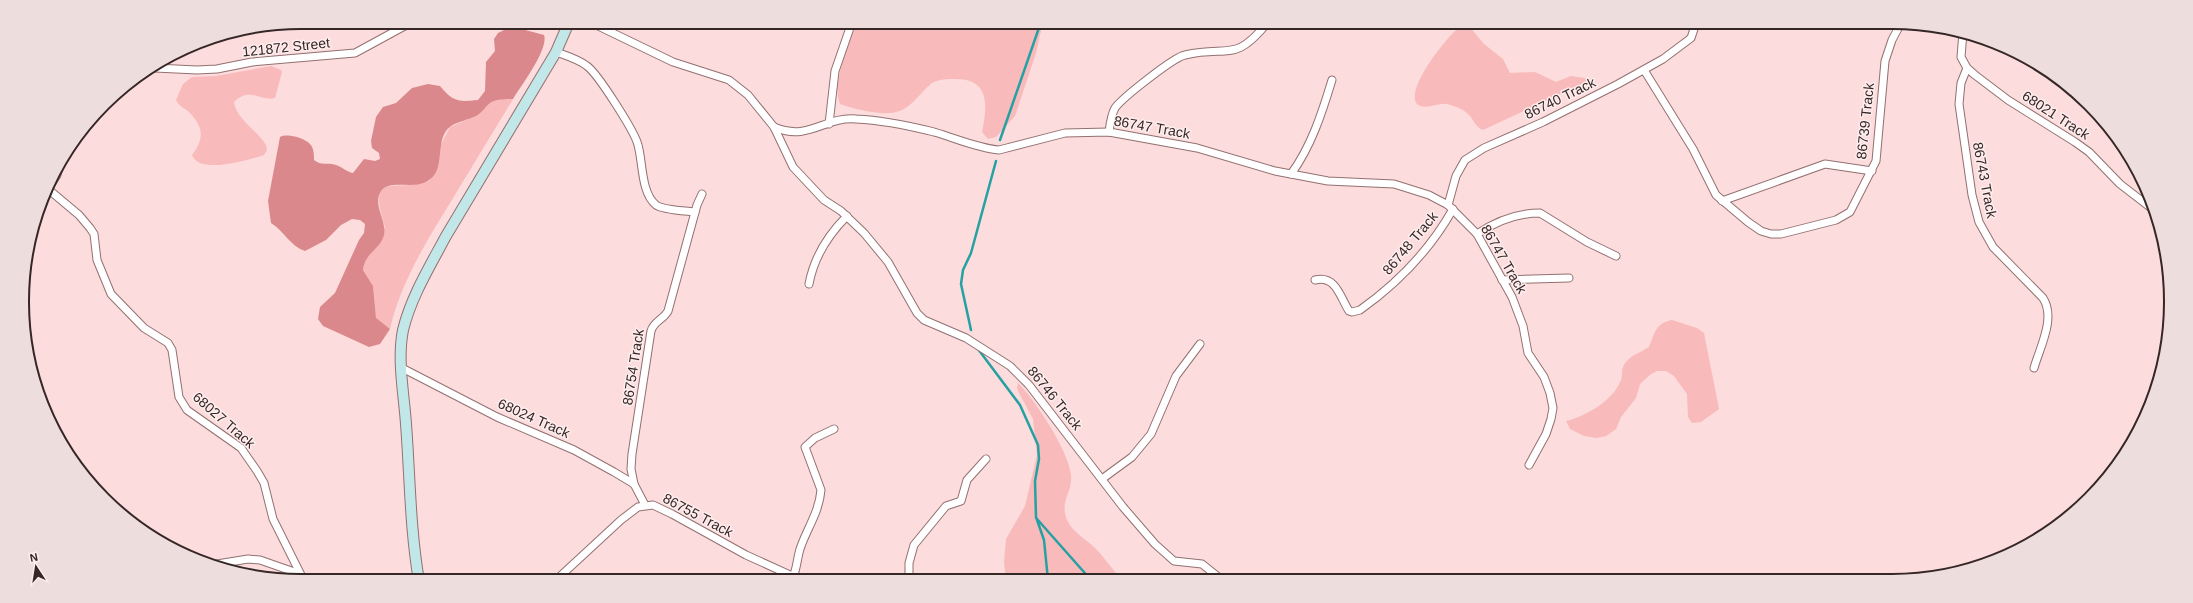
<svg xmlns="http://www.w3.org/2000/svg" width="2193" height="603" viewBox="0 0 2193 603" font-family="Helvetica,sans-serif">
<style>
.green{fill:#f8babb}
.forest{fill:#da888b}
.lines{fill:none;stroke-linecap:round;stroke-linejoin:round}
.stream{stroke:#25a0a3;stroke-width:2.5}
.street-casing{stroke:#937071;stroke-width:9}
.secondary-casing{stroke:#937071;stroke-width:12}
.street{stroke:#fff;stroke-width:7}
.secondary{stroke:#c2e7e8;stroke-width:10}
.labels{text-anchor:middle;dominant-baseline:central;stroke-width:3;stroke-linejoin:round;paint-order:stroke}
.street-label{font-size:14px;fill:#362727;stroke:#feeded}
.rim{fill:none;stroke:#362727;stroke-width:2}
</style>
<rect width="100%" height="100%" fill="#fcdcdc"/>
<g class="green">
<path d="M 857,22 L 1043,22 L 1036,53 L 1015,116 L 996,137 L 988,139 L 982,132 C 987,108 991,79 956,79 C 948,79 939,79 932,83 C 918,94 911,111 891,113 C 875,114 854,109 840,104 C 831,83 850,43 857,22 Z"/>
<path d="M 1469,26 L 1484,44 L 1503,59 L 1510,73 L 1535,72 L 1556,82 L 1571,76 L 1592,79 L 1483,130 C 1475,127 1474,120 1469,115 C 1464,109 1454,106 1447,104 C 1439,102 1424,111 1417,104 C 1405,90 1444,41 1455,31 C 1459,28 1463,27 1469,26 Z"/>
<path d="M 271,66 L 281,70 L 282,72 L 275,98 C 262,102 250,86 234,102 C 236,119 257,130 266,145 L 267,150 L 264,155 C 249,160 199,175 192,155 C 204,139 204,128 190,113 C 185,108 179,107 176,100 L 183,84 L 192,77 L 216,76 Z"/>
<path d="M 503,99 L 513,99 C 492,134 471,168 450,203 C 426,242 400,284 390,329 L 376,319 L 373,286 L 363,270 L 364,261 L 385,227 C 366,168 395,194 429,181 L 439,163 L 440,146 L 450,127 L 478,115 L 490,102 Z"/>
<path d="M 1672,320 L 1697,328 L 1704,333 L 1719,409 L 1701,422 L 1692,423 L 1688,417 L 1687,394 L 1674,376 L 1666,371 L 1657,371 L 1651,374 L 1640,384 L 1636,398 L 1621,417 L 1616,429 L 1606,436 L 1597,438 L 1584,436 L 1570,429 L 1566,421 C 1586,416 1613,401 1621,380 C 1623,375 1621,370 1624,365 C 1630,355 1640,353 1649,347 C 1655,334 1654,324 1672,320 Z"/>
<path d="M 1018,383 C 1036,401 1068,450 1071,475 C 1073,493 1058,502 1068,522 C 1073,532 1087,540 1095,548 C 1105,558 1112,570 1123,580 L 1006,580 L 1004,562 L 1006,539 L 1025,506 L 1037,455 L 1033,419 L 1019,393 L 1017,388 Z"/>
</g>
<path class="forest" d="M 514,27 L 544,35 C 549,49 521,86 513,99 C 506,99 496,99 490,103 C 485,107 482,113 476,116 C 468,120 459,121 451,126 C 433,139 447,168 429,180 C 415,191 390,178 381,191 C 372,205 387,220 384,235 C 380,250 365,252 363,270 L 373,286 L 376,318 L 390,329 L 380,344 L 369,347 L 323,326 L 318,319 L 320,307 L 335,293 L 359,240 L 364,233 L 365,224 L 360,220 L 352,219 L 341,225 L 326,240 L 305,251 C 290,246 284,231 271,223 L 268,201 L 280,137 C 288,133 304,138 310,144 C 314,148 314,155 314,160 C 321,166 328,162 336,165 C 343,167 346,172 353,173 L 364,159 L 375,161 L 380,159 L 379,153 L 372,148 L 371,141 L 376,117 L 383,107 L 396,103 L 412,88 L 428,84 L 440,86 C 453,102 459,102 478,100 L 485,91 L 486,62 L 495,51 L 494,39 L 498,33 L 508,28 Z"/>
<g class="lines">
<g class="stream">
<polyline points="1000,140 1041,22"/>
<polyline points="971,330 961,284 963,270 971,253 996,161"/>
<polyline points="978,349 1020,405 1038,445 1039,459 1035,481 1036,517 1044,540 1048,580"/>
<polyline points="1037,519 1091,580"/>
</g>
<g class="street-casing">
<g id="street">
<polyline points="590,22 673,62 729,80 748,95 774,127 793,167 824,200 841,211 864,233 888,262 917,313 924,320 966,338 1010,366 1029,385 1123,507 1155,544 1174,561 1202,564 1222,580"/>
<polyline points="600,26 622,25 632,22"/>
<polyline points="1963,32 1961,57 1967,68 1975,75 2008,100 2075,142 2089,152 2120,184 2155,211"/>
<path d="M 556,52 C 567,56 578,59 587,66 C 598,74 635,132 638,145 C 643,163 641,193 656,205 C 662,210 687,211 695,212"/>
<polyline points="155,68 197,70 217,69 252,62 355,53 412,22"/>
<path d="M 1967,68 L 1961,83 L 1959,104 L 1972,195 L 1979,222 L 1993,247 L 2043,298 C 2056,318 2040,347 2034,368"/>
<polyline points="1644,70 1693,149 1716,195 1748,222 1761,231 1771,234 1781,234 1836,220 1850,212 1876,161 1885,61 1892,40 1901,23"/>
<polyline points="829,124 835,71 852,22"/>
<path d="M 774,127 C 809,142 825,116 856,119 C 881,120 910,126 934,132 C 955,138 977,148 999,150 L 1065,133 L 1109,132 L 1197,148 L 1275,171 L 1328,181 L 1394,184 L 1429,195 L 1448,205 L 1477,234 L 1512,297 L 1523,326 L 1528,353 L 1544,377 L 1550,393 L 1553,408 L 1551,419 L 1546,434 L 1529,465"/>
<path d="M 1109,132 C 1110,124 1111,115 1115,108 C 1122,98 1174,57 1185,55 C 1229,45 1234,64 1268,22"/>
<path d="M 1291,174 C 1311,147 1322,113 1332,80"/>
<polyline points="48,189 79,215 90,228 94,234 97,260 111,294 144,328 168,343 172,350 179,397 187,410 241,448 257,471 264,483 273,519 304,581"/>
<polyline points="48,189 57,175 60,163"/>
<polyline points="1722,201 1825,164 1872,171"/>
<polyline points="1448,205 1456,176 1465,160 1484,148 1543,122 1618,84 1663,59 1691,38 1694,29 1695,22"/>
<path d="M 1477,234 C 1495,222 1517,213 1540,213 L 1587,242 L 1616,256"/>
<polyline points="30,238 43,200"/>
<polyline points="24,277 24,272"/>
<path d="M 1315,280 C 1336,275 1340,297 1349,311 L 1352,312 L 1360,310 C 1398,283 1430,250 1453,209"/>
<polyline points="1502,280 1569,278"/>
<path d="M 809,284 C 814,257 828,235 847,216"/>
<polyline points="402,368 497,417 574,450 614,472 634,484 645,505"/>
<polyline points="1102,479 1132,457 1151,434 1176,376 1200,344"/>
<path d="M 634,484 L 631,469 L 632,454 L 651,331 C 654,321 663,320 668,311 L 697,205 L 702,194"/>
<polyline points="211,565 248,559 260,560 300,574"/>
<path d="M 793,577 C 797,568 797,559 800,549 C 807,528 819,513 821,490 L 805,447 L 815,438 L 834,429"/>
<polyline points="909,580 909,563 914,545 946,506 961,501 967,480 986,459"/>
<polyline points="555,581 621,520 638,507 653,505 672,514 746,555 801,580"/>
</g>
</g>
<g class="secondary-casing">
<path id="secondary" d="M 419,581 C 410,529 410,476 406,424 C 404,394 397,360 403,330 C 411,297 430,266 446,236 L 556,52 L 569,22"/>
</g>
<use href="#street" class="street"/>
<use href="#secondary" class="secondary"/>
</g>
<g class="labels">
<g class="street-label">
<text transform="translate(286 47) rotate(-6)">121872 Street</text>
<text transform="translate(1560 98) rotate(-26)">86740 Track</text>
<text transform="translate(2056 115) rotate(33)">68021 Track</text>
<text transform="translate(1865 121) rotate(-84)">86739 Track</text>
<text transform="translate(1152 127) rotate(10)">86747 Track</text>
<text transform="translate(1985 180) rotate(79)">86743 Track</text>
<text transform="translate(1410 243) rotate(-50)">86748 Track</text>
<text transform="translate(1504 259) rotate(60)">86747 Track</text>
<text transform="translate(633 367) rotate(-81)">86754 Track</text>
<text transform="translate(1055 398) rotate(51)">86746 Track</text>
<text transform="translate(534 418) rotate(24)">68024 Track</text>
<text transform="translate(224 420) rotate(41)">68027 Track</text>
<text transform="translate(698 515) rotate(28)">86755 Track</text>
</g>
</g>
<path d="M0 0H2193V603H0ZM301 29H1892A272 272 0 0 1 2164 301V302A272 272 0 0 1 1892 574H301A272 272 0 0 1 29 302V301A272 272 0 0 1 301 29Z" fill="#edd" fill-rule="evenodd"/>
<path class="rim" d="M301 29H1892A272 272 0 0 1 2164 301V302A272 272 0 0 1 1892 574H301A272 272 0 0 1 29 302V301A272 272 0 0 1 301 29Z"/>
<g transform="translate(36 567) rotate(348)" stroke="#feeded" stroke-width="3" paint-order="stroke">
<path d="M0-3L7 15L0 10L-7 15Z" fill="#362727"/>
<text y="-6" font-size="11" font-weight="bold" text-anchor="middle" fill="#362727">N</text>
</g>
</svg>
